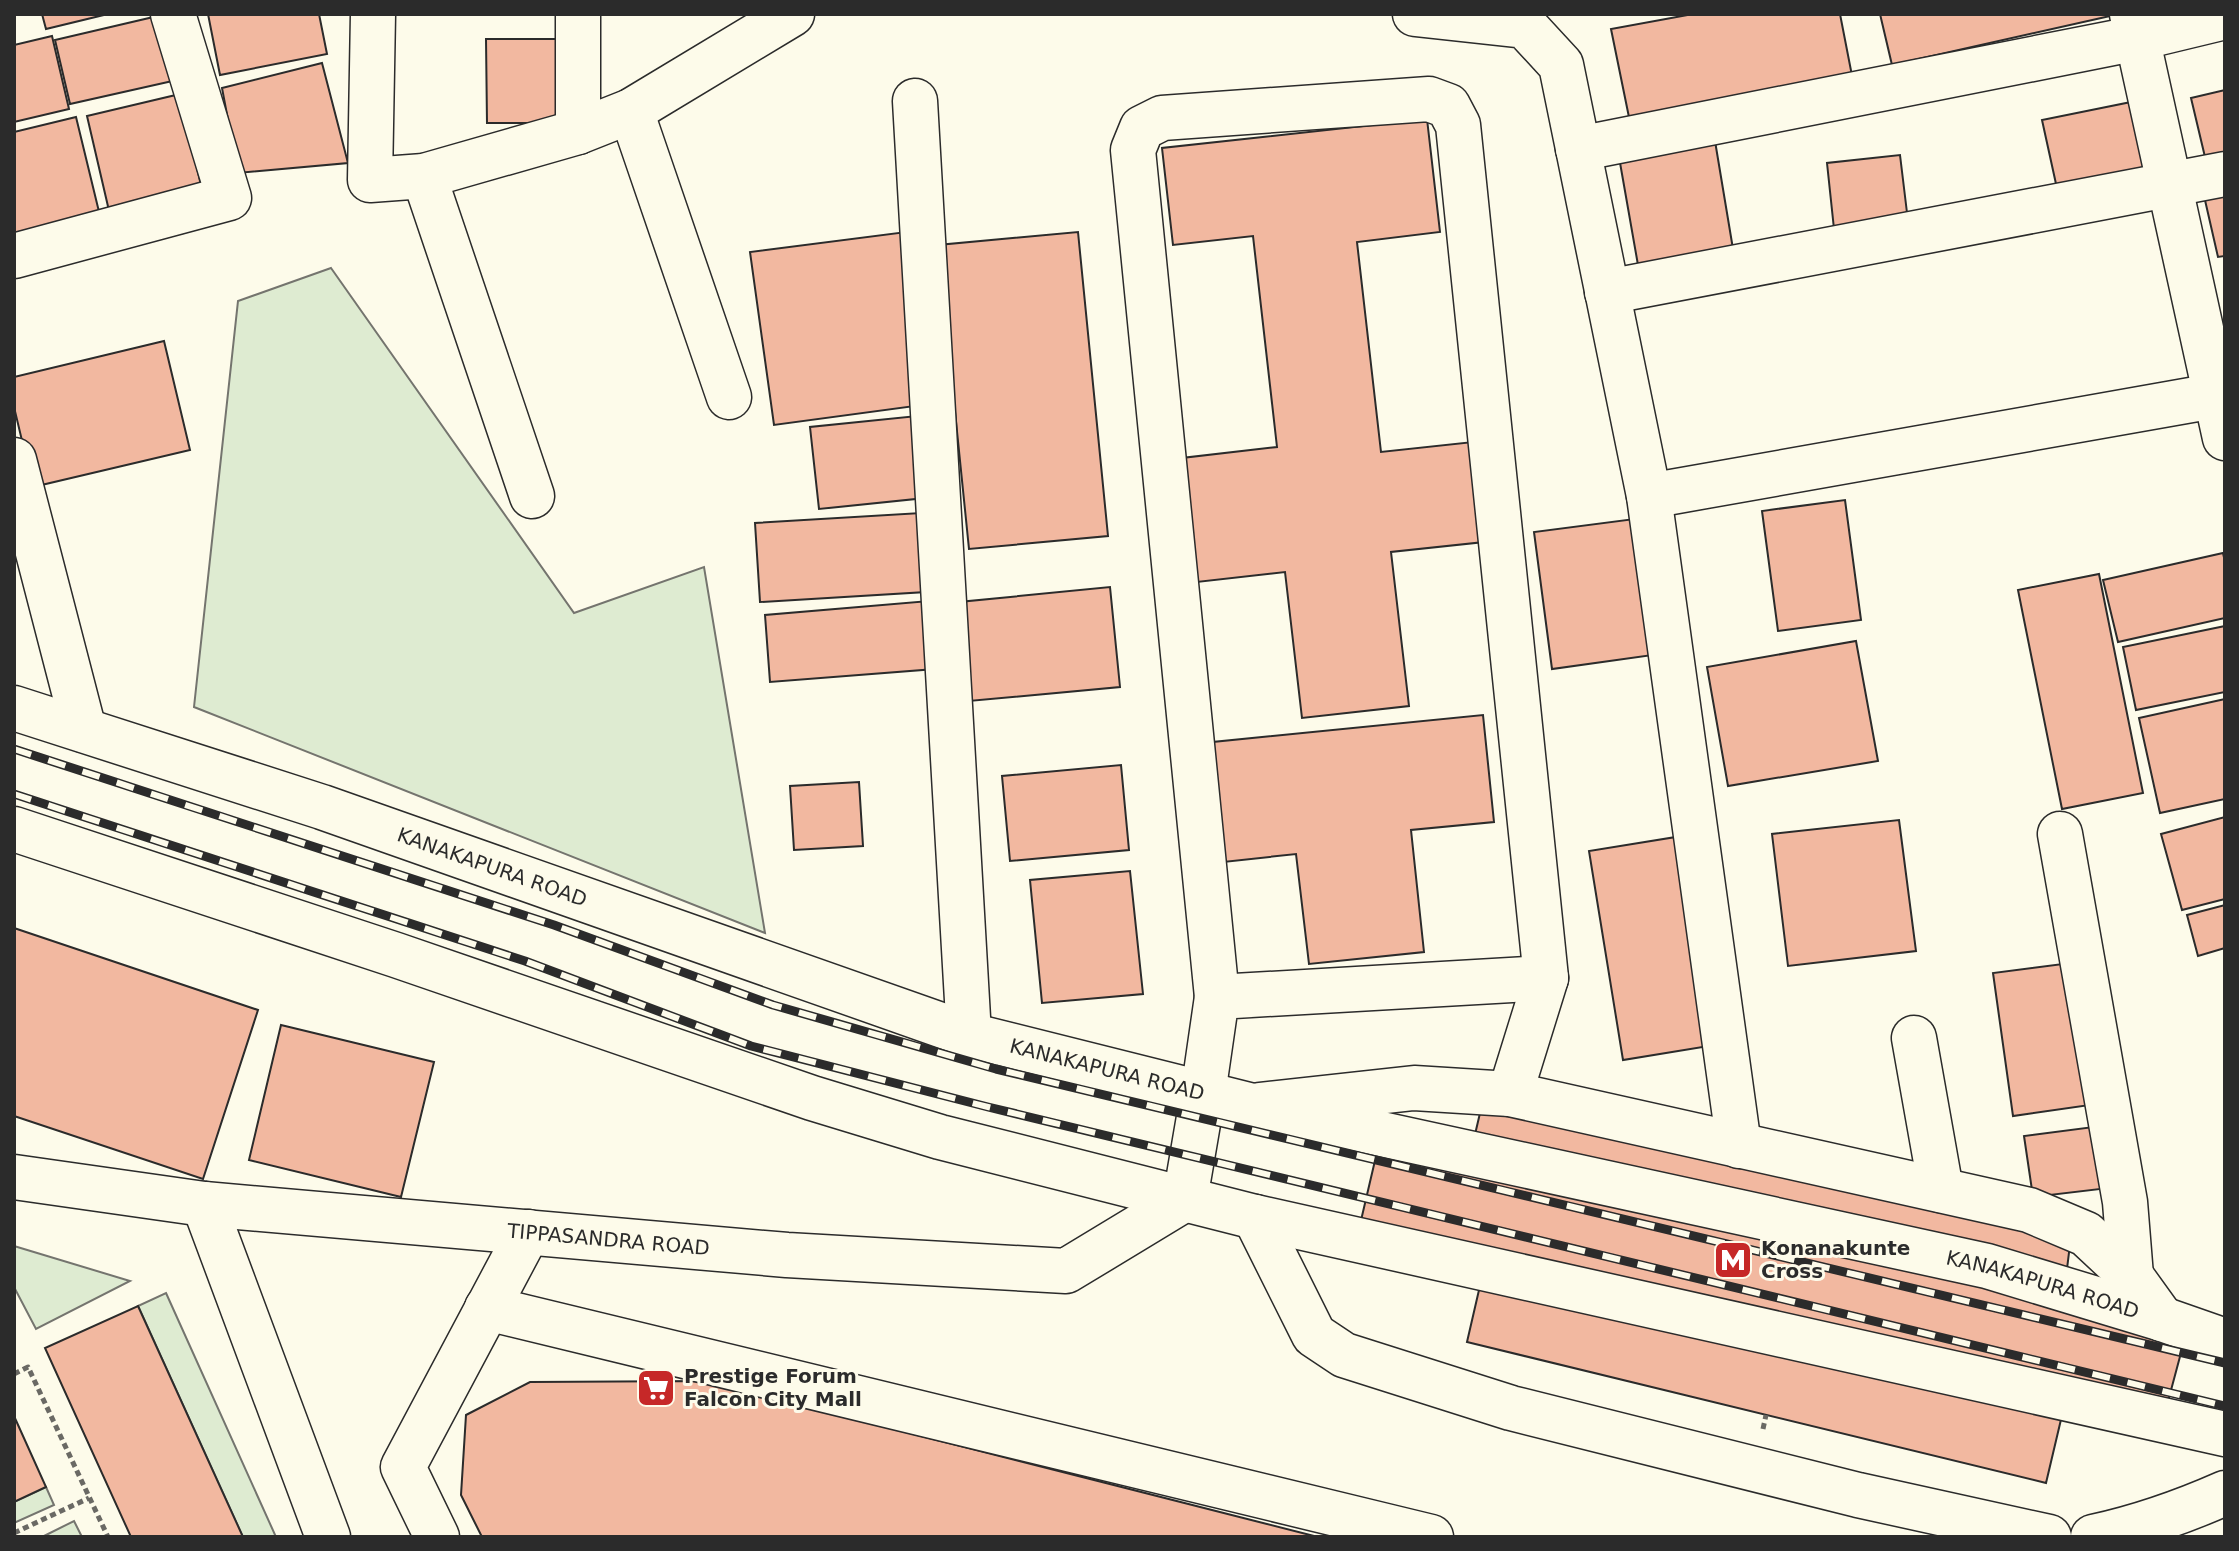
<svg xmlns="http://www.w3.org/2000/svg" width="2239" height="1551" viewBox="0 0 2239 1551" font-family="'DejaVu Sans',sans-serif">
<style>
.green{fill:#deebd1;stroke:#74746e;stroke-width:2}
.building{fill:#f2b8a0;stroke:#2b2b2b;stroke-width:2}
.lines{fill:none;stroke-linecap:round;stroke-linejoin:round}
.minor-casing{stroke:#2b2b2b;stroke-width:47}
.highway-casing{stroke:#2b2b2b;stroke-width:47}
.path{stroke:#6a6964;stroke-width:5;stroke-dasharray:6 4;stroke-linecap:butt}
.minor{stroke:#fdfbea;stroke-width:44}
.highway{stroke:#fdfbea;stroke-width:44}
.rail-casing{stroke:#2b2b2b;stroke-width:9}
.rail{stroke:#fdfbea;stroke-width:6;stroke-dasharray:18;stroke-linecap:butt}
.labels{text-anchor:middle;dominant-baseline:central;stroke-width:6;stroke-linejoin:round;paint-order:stroke}
.street-label{font-size:20px;fill:#2b2b2b;stroke:#fdfbea}
.poi-label{font-size:20px;font-weight:bold;fill:#2b2b2b;stroke:#fdfbea;text-anchor:start}
</style>
<rect width="100%" height="100%" fill="#fdfbea"/>
<g class="green">
<polygon points="331,268 574,613 704,567 765,933 194,707 238,301"/>
<polygon points="14,1246 130,1281 36,1329 14,1287"/>
<polygon points="166,1293 276,1537 243,1537 138,1306"/>
<polygon points="46,1487 54,1505 14,1523 14,1502"/>
<polygon points="74,1521 82,1537 42,1537"/>
</g>
<g class="building">
<polygon points="42,14 108,14 46,29"/>
<polygon points="208,14 319,14 327,54 220,75"/>
<polygon points="1693,14 1840,14 1854,86 1631,127 1611,29"/>
<polygon points="1880,14 2119,14 1892,65"/>
<polygon points="162,15 177,80 70,104 55,40"/>
<polygon points="52,36 69,109 14,122 14,45"/>
<polygon points="486,39 564,39 564,123 487,123"/>
<polygon points="322,63 348,163 238,173 222,88"/>
<polygon points="2225,90 2225,153 2205,157 2191,98"/>
<polygon points="180,94 203,194 110,215 87,116"/>
<polygon points="2141,100 2157,173 2058,193 2042,120"/>
<polygon points="76,117 101,220 14,240 14,132"/>
<polygon points="1427,119 1440,232 1357,242 1381,452 1473,442 1484,542 1391,552 1409,706 1302,718 1285,572 1197,582 1182,458 1277,447 1253,236 1173,245 1162,148"/>
<polygon points="1715,141 1733,249 1638,265 1619,157"/>
<polygon points="1900,155 1908,221 1834,229 1827,163"/>
<polygon points="2225,182 2225,256 2218,257 2202,187"/>
<polygon points="906,232 930,404 774,425 750,252"/>
<polygon points="1078,232 1108,536 969,549 938,245"/>
<polygon points="164,341 190,450 33,487 14,407 14,377"/>
<polygon points="917,416 925,498 819,509 810,427"/>
<polygon points="1845,500 1861,620 1778,631 1762,511"/>
<polygon points="921,513 926,592 760,602 755,523"/>
<polygon points="1642,518 1660,654 1552,669 1534,532"/>
<polygon points="2223,553 2225,562 2225,618 2118,642 2103,580"/>
<polygon points="2099,574 2143,793 2062,809 2018,590"/>
<polygon points="1110,587 1120,687 969,701 959,602"/>
<polygon points="929,601 935,669 770,682 765,615"/>
<polygon points="2225,626 2225,692 2136,710 2123,647"/>
<polygon points="1856,641 1878,761 1728,786 1707,667"/>
<polygon points="2225,699 2225,799 2160,813 2139,718"/>
<polygon points="1483,715 1494,822 1411,830 1424,952 1309,964 1296,854 1205,864 1193,744"/>
<polygon points="1121,765 1129,850 1010,861 1002,776"/>
<polygon points="859,782 863,846 794,850 790,786"/>
<polygon points="2225,817 2225,899 2182,910 2161,834"/>
<polygon points="1899,820 1916,951 1788,966 1772,834"/>
<polygon points="1676,837 1709,1046 1623,1060 1589,851"/>
<polygon points="1130,871 1143,994 1042,1003 1030,880"/>
<polygon points="2225,905 2225,948 2198,956 2187,915"/>
<polygon points="14,928 258,1010 203,1179 14,1116"/>
<polygon points="2078,962 2097,1104 2013,1116 1993,973"/>
<polygon points="281,1025 434,1062 401,1197 249,1160"/>
<polygon points="1484,1096 2072,1228 2066,1277 2193,1308 2159,1435 2063,1411 2046,1483 1467,1342 1482,1277 1355,1246 1384,1122 1473,1143"/>
<polygon points="2101,1126 2109,1188 2033,1197 2024,1136"/>
<polygon points="138,1306 243,1537 131,1537 45,1348"/>
<polygon points="705,1381 1318,1537 482,1537 461,1495 466,1415 530,1382"/>
<polygon points="14,1416 46,1487 14,1502"/>
</g>
<g class="lines">
<g class="minor-casing">
<g id="minor">
<polyline points="373,14 370,180 424,176 578,132 631,111 792,14"/>
<polyline points="578,14 578,132"/>
<polyline points="1415,14 1525,26 1561,65 1649,496 1739,1146"/>
<polyline points="2132,14 2225,438"/>
<polyline points="915,101 969,1035"/>
<polyline points="631,111 729,397"/>
<polyline points="1578,149 2138,38 2225,17"/>
<polyline points="424,176 532,496"/>
<polyline points="14,256 229,198 173,14"/>
<polyline points="1607,292 2225,174"/>
<polyline points="14,460 84,730"/>
<polyline points="1649,496 2225,394"/>
<polyline points="2060,834 2125,1202 2131,1276"/>
<polyline points="1217,997 1133,150 1142,128 1162,118 1429,99 1448,106 1458,125 1546,978 1510,1094"/>
<polyline points="1914,1038 1941,1190"/>
<polyline points="1259,1105 1414,1088 1510,1094 2029,1210 2086,1234 2131,1276 2162,1319"/>
<path id="s1" d="M 14,1177 L 204,1204 L 787,1255 L 1066,1271 L 1185,1199 L 1203,1094 L 1217,997 L 1546,978"/>
<polyline points="204,1204 328,1537"/>
<polyline points="1255,1217 1314,1335 1344,1355 1511,1408 1858,1495 2049,1537"/>
<polyline points="487,1308 1431,1537"/>
<polyline points="437,1537 403,1467 528,1232"/>
<path d="M 2093,1537 C 2139,1527 2182,1512 2225,1493"/>
</g>
</g>
<g class="highway-casing">
<g id="highway">
<path id="s2" d="M 14,708 L 322,807 L 969,1035 L 1253,1106 L 1987,1266 L 2162,1319 L 2225,1341"/>
<polyline points="14,829 396,955 812,1098 940,1137 1255,1217 2225,1434"/>
</g>
</g>
<g class="path">
<polyline points="14,1374 28,1367 108,1537"/>
<polyline points="1763,1429 1766,1415"/>
<polyline points="14,1533 89,1498"/>
</g>
<use href="#minor" class="minor"/>
<use href="#highway" class="highway"/>
<g class="rail-casing">
<g id="rail">
<polyline points="14,749 554,925 773,1005 996,1069 2225,1363"/>
<polyline points="14,794 525,961 751,1046 988,1107 2225,1406"/>
</g>
</g>
<use href="#rail" class="rail"/>
</g>
<defs>
<g id="metro-square" transform="scale(2)"><rect x="-9" y="-9" width="18" height="18" rx="4" fill="#c62828" stroke="#fdfbea"/><path d="M-5.5 5V-5H-3L0 0L3-5H5.5V5H3V-.5L0 4L-3-.5V5Z" fill="#fff"/></g>
<g id="supermarket-square" transform="scale(2)"><rect x="-9" y="-9" width="18" height="18" rx="4" fill="#c62828" stroke="#fdfbea"/><path d="M-6-5.5h2.5l.6 2H6L4.5 2H-2.5L-4.4-4H-6ZM-1.5 3.2a1.3 1.3 0 1 0 .1 0ZM3 3.2a1.3 1.3 0 1 0 .1 0Z" fill="#fff"/></g>
</defs>
<g fill-rule="evenodd">
<use href="#metro-square" x="1733" y="1260"/>
<use href="#supermarket-square" x="656" y="1388"/>
</g>
<g class="labels">
<g class="street-label">
<text stroke="none"><textPath href="#s2" startOffset="504">KANAKAPURA ROAD</textPath></text>
<text stroke="none"><textPath href="#s2" startOffset="1152">KANAKAPURA ROAD</textPath></text>
<text stroke="none"><textPath href="#s1" startOffset="598">TIPPASANDRA ROAD</textPath></text>
<text stroke="none"><textPath href="#s2" startOffset="2112">KANAKAPURA ROAD</textPath></text>
</g>
<g class="poi-label">
<text x="1761" y="1248">Konanakunte<tspan x="1761" dy="23">Cross</tspan></text>
<text x="684" y="1376">Prestige Forum<tspan x="684" dy="23">Falcon City Mall</tspan></text>
</g>
</g>
<rect width="2239" height="1551" fill="none" stroke="#2b2b2b" stroke-width="32"/>
</svg>
